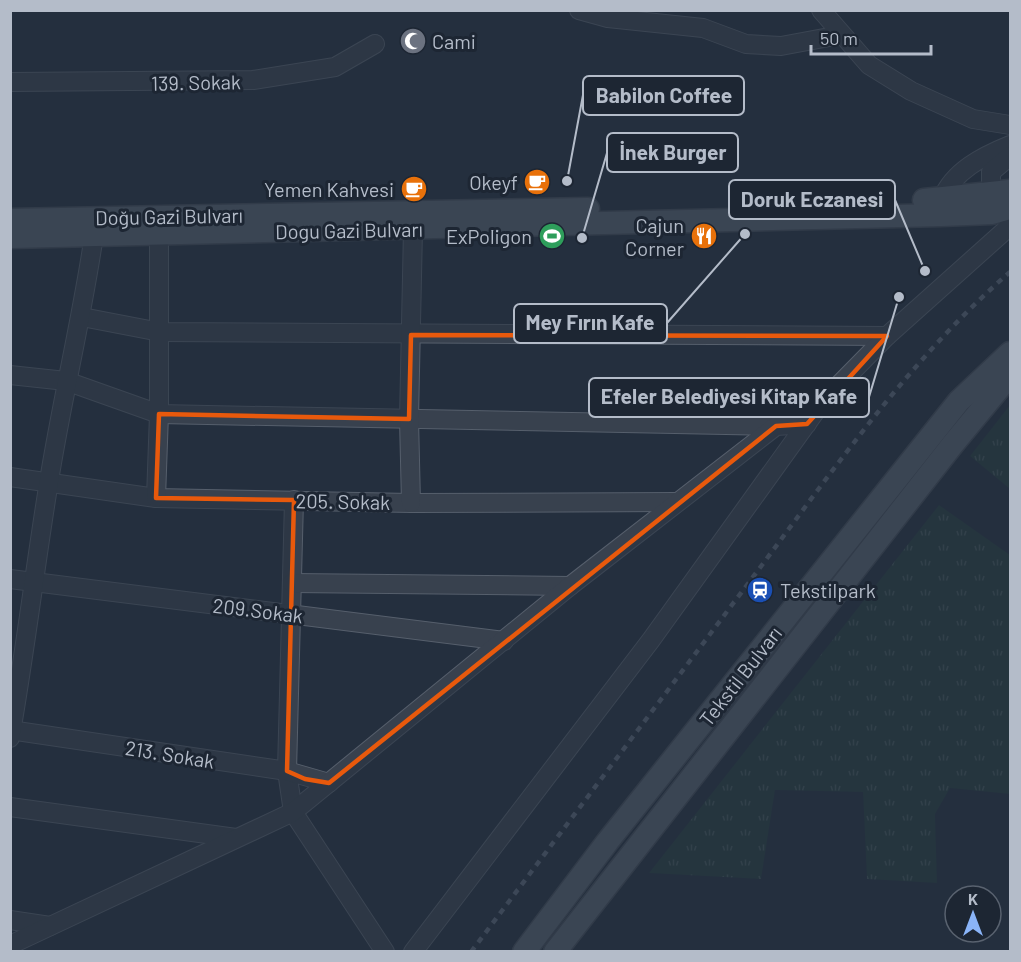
<svg xmlns="http://www.w3.org/2000/svg" width="1021" height="962" viewBox="0 0 1021 962" font-family="Barlow,sans-serif">
	<defs>
		<pattern id="grass-tufts" width="24" height="20" patternUnits="userSpaceOnUse" patternTransform="scale(1.5)"><rect width="24" height="20" fill="#263c3f"/><path d="M3 7l-1-3M5 7V3M7 7l1-3M15 17l-1-3M17 17v-4M19 17l1-3" fill="none" stroke="#435659"/></pattern>
	</defs>
	<rect width="100%" height="100%" fill="#242f3e"/>
	<g fill="url(#grass-tufts)">
		<polygon points="1010,405 1010,489 970,456"/>
		<polygon points="939,505 1010,555 1010,794 950,788 935,814 937,883 867,879 863,792 775,790 761,879 649,873"/>
	</g>
	<g fill="none" stroke-linecap="round" stroke-linejoin="round">
		<defs>
			<g id="minor">
				<polyline points="579,10 608,18 703,28 746,44 781,46 840,35"/>
				<polyline points="821,10 869,65 911,91 973,119 1010,125"/>
				<polyline points="10,82 253,80 335,67 375,44"/>
				<path d="M 942,199 C 953,171 983,156 1010,145"/>
				<polyline points="991,205 991,172 1010,156"/>
				<polyline points="82,317 160,332 887,336"/>
				<polyline points="10,375 66,381 159,414 776,426"/>
				<polyline points="10,477 156,498 411,503 677,502"/>
				<polyline points="156,498 159,414 159,235"/>
				<polyline points="294,500 287,771 293,812 385,952"/>
				<polyline points="411,503 409,419 413,229"/>
				<polyline points="10,579 504,641"/>
				<polyline points="292,583 570,586"/>
				<polyline points="10,730 287,771 329,783"/>
				<path d="M 10,738 C 25,653 35,567 49,481 C 62,399 82,318 94,235"/>
				<polyline points="10,807 236,838"/>
				<polyline points="10,920 50,926"/>
				<polyline points="10,945 293,812 570,586 776,426 807,424"/>
				<polyline points="413,952 651,640 823,401 887,336 1010,226"/>
			</g>
			<g id="major">
				<polyline points="924,200 1010,191"/>
				<polyline points="10,220 588,209"/>
				<polyline points="10,237 941,215 992,213 1010,208"/>
				<polyline points="524,952 608,841 959,401 1010,353"/>
				<polyline points="555,952 953,444 1010,375"/>
			</g>
		</defs>
		<use href="#minor" stroke="#565f6c" stroke-width="20"/>
		<use href="#major" stroke="#414a57" stroke-width="25"/>
		<use href="#minor" stroke="#38414e" stroke-width="18"/>
		<use href="#major" stroke="#56606e" stroke-width="22"/>
		<path stroke="#5a6575" stroke-width="4.5" stroke-dasharray="6 6" stroke-linecap="butt" d="M 471,952 C 568,823 665,694 762,565 C 839,462 913,356 1010,272"/>
	</g>
	<path d="M0 0H1021V962H0ZM 411,335 L 887,336 L 807,424 L 776,426 L 329,783 L 305,779 L 287,771 L 294,500 L 156,498 L 159,414 L 409,419 Z" fill="#242f3e" fill-opacity=".55" fill-rule="evenodd"/>
	<path fill="none" stroke="#e8590c" stroke-width="4.5" stroke-linejoin="round" d="M 411,335 L 887,336 L 807,424 L 776,426 L 329,783 L 305,779 L 287,771 L 294,500 L 156,498 L 159,414 L 409,419 Z"/>
	<defs>
		<symbol id="mosque-disc" viewBox="-11 -11 22 22"><circle r="9.5" fill="#6b7280" stroke="#1d2633"/><path d="M3.5-4.9A6 6 0 1 0 3.5 4.9A5 5 0 1 1 3.5-4.9Z" fill="#fff"/></symbol>
		<symbol id="cafe-disc" viewBox="-11 -11 22 22"><circle r="9.5" fill="#e8710a" stroke="#1d2633"/><path d="M-5.5-4.5H6V0H3Q3 3.5 0 3.5H-2.5Q-5.5 3.5-5.5 0ZM3-3.2v2h1.7v-2ZM-6 4.5H4V6H-6Z" fill="#fff"/></symbol>
		<symbol id="stadium-disc" viewBox="-11 -11 22 22"><circle r="9.5" fill="#2e9e5b" stroke="#1d2633"/><path d="M0-5a6.5 5 0 1 0 0 10a6.5 5 0 1 0 0-10ZM-3.5-1.8h7v3.6h-7Z" fill="#fff"/></symbol>
		<symbol id="restaurant-disc" viewBox="-11 -11 22 22"><circle r="9.5" fill="#e8710a" stroke="#1d2633"/><path d="M-5-6h1v4h1v-4h1v4h1v-4h1v5L-1.5 .5V6h-2V.5L-5-1ZM5-6V6H3V1.5H1.5Q1.5-4 5-6Z" fill="#fff"/></symbol>
		<symbol id="station-disc" viewBox="-11 -11 22 22"><circle r="9.5" fill="#1a4fb4" stroke="#1d2633"/><path d="M-3-6H3Q5-6 5-4V2Q5 4 3 4L4.5 6H3L1.5 4h-3L-3 6H-4.5L-3 4Q-5 4-5 2V-4Q-5-6-3-6ZM-3.5-4v3h7v-3ZM-3.5 1v1.5H-2V1ZM2 1v1.5H3.5V1Z" fill="#fff"/></symbol>
	</defs>
	<g fill-rule="evenodd">
		<use href="#mosque-disc" x="398" y="26" width="30" height="30"/>
		<use href="#cafe-disc" x="522" y="167" width="30" height="30"/>
		<use href="#cafe-disc" x="399" y="174" width="30" height="30"/>
		<use href="#stadium-disc" x="537" y="221" width="30" height="30"/>
		<use href="#restaurant-disc" x="689" y="221" width="30" height="30"/>
		<use href="#station-disc" x="745" y="575" width="30" height="30"/>
	</g>
	<g text-anchor="middle" dominant-baseline="central" stroke-width="6" stroke-linejoin="round" paint-order="stroke">
		<g font-size="20" fill="#b4bcc9" stroke="#1d2633" text-anchor="end">
			<text x="432" y="41" text-anchor="start">Cami</text>
			<text x="518" y="182">Okeyf</text>
			<text x="394" y="189">Yemen Kahvesi</text>
			<text x="684" y="225">Cajun<tspan x="684" dy="23">Corner</tspan></text>
			<text x="532" y="236">ExPoligon</text>
			<text x="780" y="590" text-anchor="start">Tekstilpark</text>
		</g>
		<g font-size="20" fill="#b4bcc9" stroke="#1d2633">
			<text transform="translate(196 82) rotate(-1)">139. Sokak</text>
			<text transform="translate(169 216) rotate(-1)">Doğu Gazi Bulvarı</text>
			<text transform="translate(349 230) rotate(-1)">Dogu Gazi Bulvarı</text>
			<text transform="translate(343 501) rotate(1)">205. Sokak</text>
			<text transform="translate(258 610) rotate(7)">209.Sokak</text>
			<text transform="translate(740 676) rotate(-52)">Tekstil Bulvarı</text>
			<text transform="translate(170 754) rotate(9)">213. Sokak</text>
		</g>
	</g>
	<path fill="none" stroke="#b4bcc9" stroke-width="2" d="M567 181L583 95M582 238L607 153M925 271L895 200M745 234L667 323M899 297L869 397"/>
	<g fill="#b4bcc9" stroke="#1d2633" stroke-width="2">
		<circle cx="567" cy="181" r="6"/>
		<circle cx="582" cy="238" r="6"/>
		<circle cx="925" cy="271" r="6"/>
		<circle cx="745" cy="234" r="6"/>
		<circle cx="899" cy="297" r="6"/>
	</g>
	<g fill="#1d2633" stroke="#b4bcc9" stroke-width="2">
		<rect x="583" y="76" width="161" height="39" rx="6"/>
		<rect x="607" y="133" width="131" height="39" rx="6"/>
		<rect x="729" y="180" width="166" height="39" rx="6"/>
		<rect x="514" y="304" width="153" height="39" rx="6"/>
		<rect x="589" y="378" width="280" height="39" rx="6"/>
	</g>
	<g font-size="21" text-anchor="middle" font-weight="bold" fill="#b4bcc9">
		<text x="664" y="103">Babilon Coffee</text>
		<text x="673" y="160">İnek Burger</text>
		<text x="812" y="207">Doruk Eczanesi</text>
		<text x="590" y="330">Mey Fırın Kafe</text>
		<text x="729" y="404">Efeler Belediyesi Kitap Kafe</text>
	</g>
	<rect width="1021" height="962" fill="none" stroke="#b4bcc9" stroke-width="24"/>
	<g transform="translate(973 914)"><circle r="28" fill="#1d2633" stroke="#59626f" stroke-width="1.5"/>
	<path d="M0-4.5L10 22L0 15L-10 22Z" fill="#8ab4f8"/>
	<text y="-9" font-size="16" font-weight="bold" text-anchor="middle" fill="#b4bcc9">K</text>
	</g>
	<path d="M811 45v9h120v-9" fill="none" stroke="#b4bcc9" stroke-width="3"/>
	<text x="820" y="45" font-size="18" fill="#b4bcc9" stroke="#1d2633" stroke-width="4.5" paint-order="stroke">50 m</text>
</svg>
